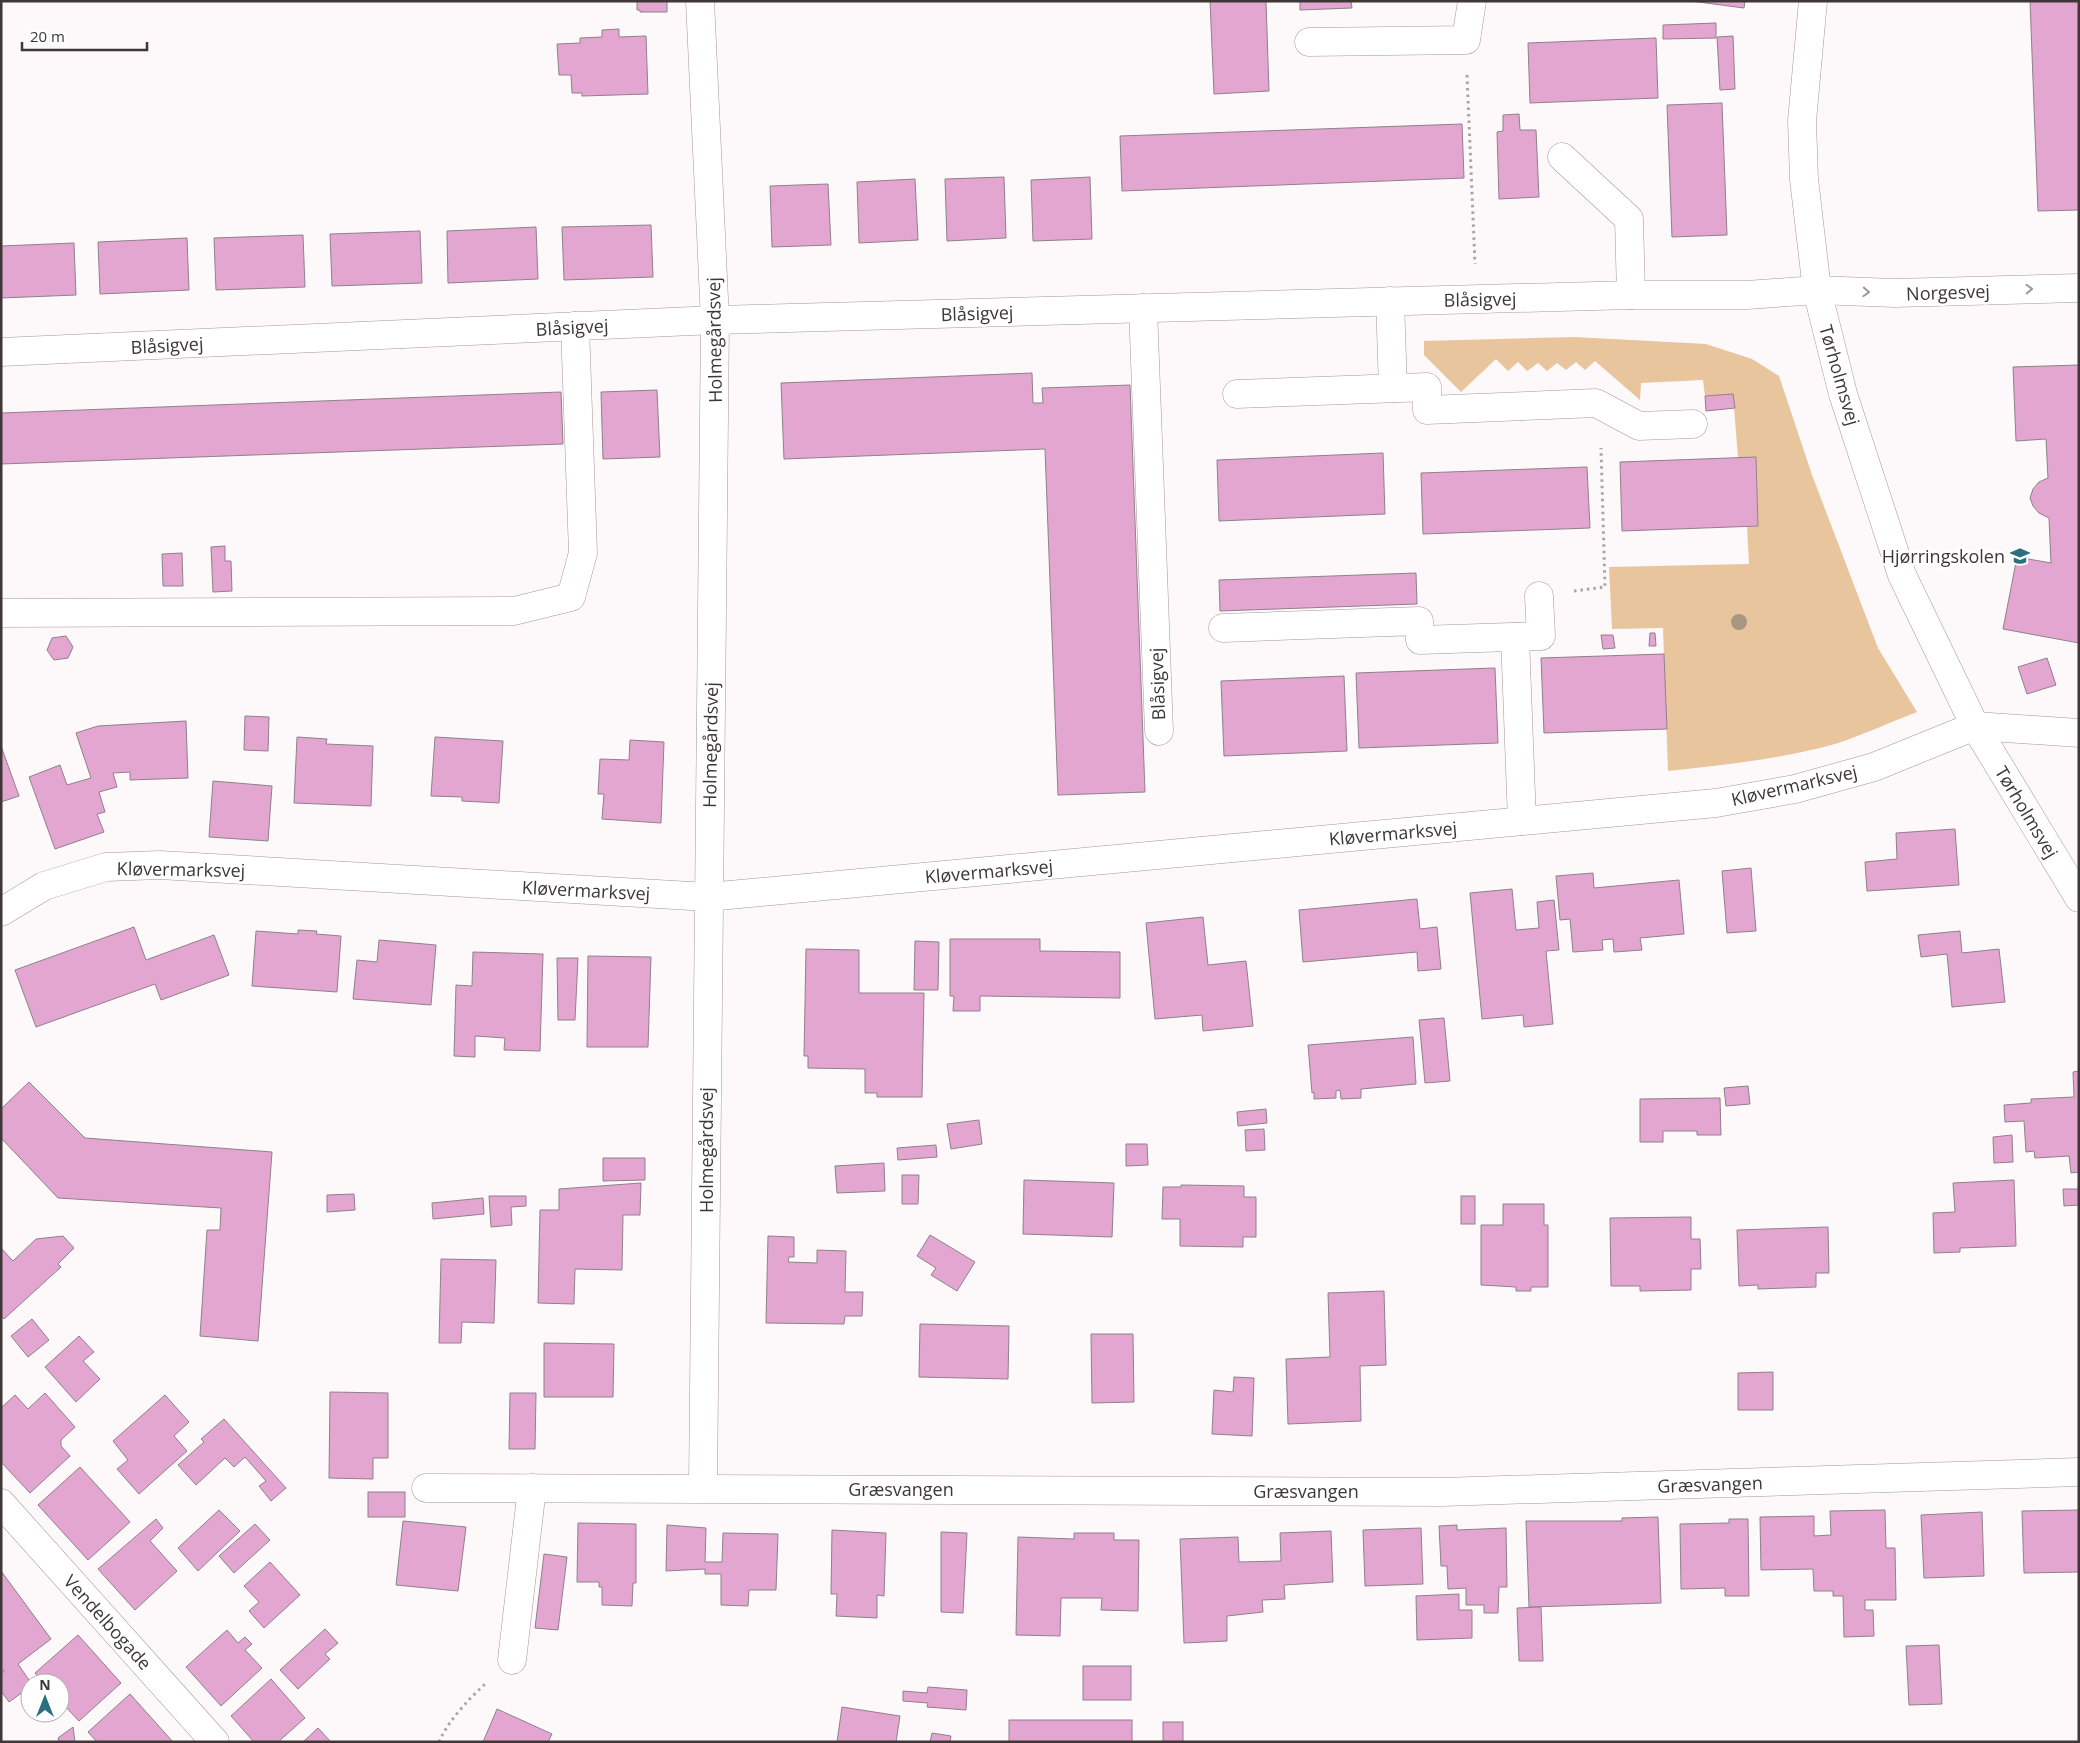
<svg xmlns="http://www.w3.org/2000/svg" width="2080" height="1743" viewBox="0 0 2080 1743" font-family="'Open Sans',sans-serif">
	<rect width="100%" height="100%" fill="#fdf8f9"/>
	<path fill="#e8c59c" d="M 1574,337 L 1706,344 L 1752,359 L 1779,376 L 1812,475 L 1878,648 L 1917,712 C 1890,722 1863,735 1835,744 C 1780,759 1724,765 1668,771 L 1663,628 L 1612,629 L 1609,567 L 1749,564 L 1747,527 L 1758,526 L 1756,458 L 1738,458 L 1733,394 L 1705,396 L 1703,380 L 1641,383 L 1640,400 L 1595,361 L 1585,370 L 1576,362 L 1566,370 L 1557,363 L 1547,371 L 1538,363 L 1527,371 L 1518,362 L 1508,371 L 1496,359 L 1461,392 L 1424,355 L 1424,341 Z"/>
	<g fill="#e3a6d0" stroke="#90808a">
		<polygon points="637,1 667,1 667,12 640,12 640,10 637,10"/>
		<polygon points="1210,1 1266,1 1269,91 1214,94"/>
		<polygon points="1300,1 1351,1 1352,8 1300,10"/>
		<polygon points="1691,1 1745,1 1744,8"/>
		<polygon points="2030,1 2079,1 2079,210 2038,211"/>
		<polygon points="1716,23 1716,38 1663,39 1663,25"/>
		<polygon points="619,29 619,37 646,36 648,94 582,96 582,93 572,93 571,75 559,75 557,44 580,43 580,38 602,37 602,30"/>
		<polygon points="1733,36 1735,89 1720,90 1717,37"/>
		<polygon points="1656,38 1658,98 1530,103 1528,43"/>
		<polygon points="1722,103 1727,235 1672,237 1667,105"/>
		<polygon points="1519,114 1520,130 1536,130 1539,197 1499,199 1497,132 1503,131 1503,115"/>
		<polygon points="1462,124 1464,178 1122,191 1120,136"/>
		<polygon points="1004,177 1006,238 947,241 945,179"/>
		<polygon points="1090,177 1092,239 1033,241 1031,180"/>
		<polygon points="915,179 918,240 859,243 857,182"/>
		<polygon points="828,184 831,245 772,247 770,186"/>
		<polygon points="651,225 653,277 564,280 562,227"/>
		<polygon points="536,227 538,279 448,283 447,231"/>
		<polygon points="420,231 422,283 332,286 330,234"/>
		<polygon points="303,235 305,287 216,290 214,238"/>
		<polygon points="187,238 189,290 100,294 98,242"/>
		<polygon points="74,243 76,295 1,298 1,246"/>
		<polygon points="2079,365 2079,643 2003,629 2017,557 2051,563 2049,518 2039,513 2033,506 2030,498 2033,489 2039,482 2048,478 2046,439 2016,441 2013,367"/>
		<polygon points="1032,373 1033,403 1043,403 1042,388 1130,385 1145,792 1058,795 1045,449 784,459 781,383"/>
		<polygon points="657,390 660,457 603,459 601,392"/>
		<polygon points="561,392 563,444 1,464 1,413"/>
		<polygon points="1733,394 1735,408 1706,411 1705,396"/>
		<polygon points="1383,453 1385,514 1219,521 1217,460"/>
		<polygon points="1756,457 1758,526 1622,531 1620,462"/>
		<polygon points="1587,467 1590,528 1423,534 1421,473"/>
		<polygon points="225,546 225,561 231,561 232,591 213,592 211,547"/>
		<polygon points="182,553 183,586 163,586 162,554"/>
		<polygon points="1416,573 1417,604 1220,611 1219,580"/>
		<polygon points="1650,633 1655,633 1656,646 1649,646"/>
		<polygon points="1601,635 1613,635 1615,648 1603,649"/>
		<polygon points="66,636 73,647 68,658 54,660 47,650 52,638"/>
		<polygon points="1664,654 1667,729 1544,733 1541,658"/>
		<polygon points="2047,658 2056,685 2027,694 2018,667"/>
		<polygon points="1495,668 1498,743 1359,748 1356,673"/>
		<polygon points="1344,676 1347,751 1224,756 1221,681"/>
		<polygon points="245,716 269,717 268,751 244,750"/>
		<polygon points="186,721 188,778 130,780 130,772 113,773 117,787 99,792 105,812 97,814 104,832 55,849 29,777 60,765 67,785 91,778 76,733 98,726"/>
		<polygon points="297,737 327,739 326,744 373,746 371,806 294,803"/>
		<polygon points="435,737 503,741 499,803 462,801 462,797 431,796"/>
		<polygon points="630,740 664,742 661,823 602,819 604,794 598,794 600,759 629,760"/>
		<polygon points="1,746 19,796 1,802"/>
		<polygon points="213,781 272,786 268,841 209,837"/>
		<polygon points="1955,829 1959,885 1867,891 1865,862 1897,859 1896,833"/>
		<polygon points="1751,868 1756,931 1727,933 1722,871"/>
		<polygon points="1593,873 1594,888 1679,880 1684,934 1640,938 1642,950 1614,952 1613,939 1602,940 1603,950 1573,952 1570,919 1560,920 1556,876"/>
		<polygon points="1512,889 1516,930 1539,928 1537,902 1554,900 1559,950 1546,951 1553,1024 1524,1027 1523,1015 1482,1019 1470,893"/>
		<polygon points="1417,899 1420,929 1437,927 1441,969 1418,971 1417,952 1303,962 1299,910"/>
		<polygon points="1203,917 1208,965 1246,961 1253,1026 1203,1031 1202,1015 1155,1019 1146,923"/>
		<polygon points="134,927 146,960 214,935 229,975 161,1000 155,984 36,1027 15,970"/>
		<polygon points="298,930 317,931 316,934 341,936 337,992 252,986 256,931 298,934"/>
		<polygon points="1960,931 1962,953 1999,949 2005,1002 1952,1007 1947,954 1921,957 1918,935"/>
		<polygon points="950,939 1040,939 1040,951 1120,952 1120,998 980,996 980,1011 953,1011 954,996 950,996"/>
		<polygon points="379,940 436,945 431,1005 353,999 357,960 377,962"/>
		<polygon points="915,941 939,942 938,990 914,990"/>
		<polygon points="806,949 859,950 859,993 924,993 922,1097 877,1097 877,1093 865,1093 865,1069 808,1068 808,1056 804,1056"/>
		<polygon points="473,952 543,954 540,1051 504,1050 505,1038 475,1036 475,1057 454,1056 456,985 472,986"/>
		<polygon points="588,956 651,957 648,1047 587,1047"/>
		<polygon points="557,958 578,958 575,1020 558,1020"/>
		<polygon points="1444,1018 1450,1081 1425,1083 1419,1020"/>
		<polygon points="1413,1037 1416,1084 1361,1089 1361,1098 1341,1099 1340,1090 1336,1091 1336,1098 1314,1099 1314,1092 1312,1093 1308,1045"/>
		<polygon points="2079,1071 2079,1172 2071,1173 2069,1156 2035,1158 2034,1151 2026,1152 2024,1121 2005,1122 2004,1105 2031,1103 2031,1099 2074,1097 2073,1072"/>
		<polygon points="29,1082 85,1138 272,1152 258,1341 200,1336 207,1230 220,1230 221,1208 58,1198 1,1138 1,1109"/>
		<polygon points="1748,1086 1750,1104 1726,1106 1724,1088"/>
		<polygon points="1720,1098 1721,1135 1697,1135 1697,1131 1663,1131 1663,1142 1640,1142 1640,1099"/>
		<polygon points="1266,1109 1267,1123 1238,1126 1237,1112"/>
		<polygon points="979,1120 982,1144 951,1149 947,1124"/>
		<polygon points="1264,1129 1265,1150 1246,1151 1245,1130"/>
		<polygon points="2012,1135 2013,1162 1994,1163 1993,1137"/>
		<polygon points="1126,1144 1147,1144 1148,1165 1126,1166"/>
		<polygon points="936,1145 937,1157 898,1160 897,1148"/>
		<polygon points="603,1158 645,1158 645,1180 603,1181"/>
		<polygon points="884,1163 885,1191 837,1193 835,1166"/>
		<polygon points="902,1175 919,1175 918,1204 902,1204"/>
		<polygon points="1024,1180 1114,1183 1112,1237 1023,1234"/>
		<polygon points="2014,1180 2016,1246 1960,1248 1960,1252 1934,1253 1933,1213 1955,1212 1953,1183"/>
		<polygon points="2079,1182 2079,1205 2064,1206 2063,1189 2078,1189"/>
		<polygon points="641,1183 640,1215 623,1215 622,1270 575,1269 574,1304 538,1303 540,1210 559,1210 559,1189"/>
		<polygon points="1181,1185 1244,1186 1244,1197 1256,1197 1256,1237 1243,1237 1243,1247 1180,1246 1180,1219 1162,1219 1163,1187 1181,1187"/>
		<polygon points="354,1194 355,1210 327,1212 327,1195"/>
		<polygon points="489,1196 526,1196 526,1206 511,1207 512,1225 491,1227"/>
		<rect x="1461" y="1196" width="14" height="28"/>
		<polygon points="483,1198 484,1214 433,1219 432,1203"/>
		<polygon points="1503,1204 1544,1204 1544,1225 1548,1225 1548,1287 1531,1287 1531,1291 1516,1291 1516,1287 1481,1285 1481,1225 1503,1225"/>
		<polygon points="1691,1217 1691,1239 1700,1239 1701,1269 1691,1269 1691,1290 1640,1291 1640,1286 1611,1286 1610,1218"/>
		<polygon points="1828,1227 1829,1273 1816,1273 1816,1287 1758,1289 1758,1285 1739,1286 1737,1230"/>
		<polygon points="930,1235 975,1262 957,1291 931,1275 936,1268 917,1256"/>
		<polygon points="63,1236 74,1248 58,1264 61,1267 4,1319 1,1316 1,1248 13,1261 36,1239"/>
		<polygon points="768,1236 794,1237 794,1257 789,1257 788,1262 817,1263 817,1250 846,1251 845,1292 863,1292 862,1316 845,1316 844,1324 766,1323"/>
		<polygon points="441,1259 496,1260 494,1323 462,1322 461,1343 439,1343"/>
		<polygon points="1384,1291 1386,1365 1360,1366 1361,1421 1288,1424 1286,1359 1330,1357 1328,1293"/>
		<polygon points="32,1319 49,1340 28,1357 11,1336"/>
		<polygon points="920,1324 1009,1326 1008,1379 919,1377"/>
		<polygon points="1091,1334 1133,1334 1134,1402 1092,1403"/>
		<polygon points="79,1336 94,1352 83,1361 100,1379 76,1402 45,1367"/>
		<polygon points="544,1343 614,1344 613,1397 544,1397"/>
		<polygon points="1773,1372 1773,1410 1738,1410 1738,1373"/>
		<polygon points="1234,1377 1254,1378 1252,1436 1212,1434 1214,1390 1233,1392"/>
		<polygon points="330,1392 388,1393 388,1458 373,1458 373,1479 329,1478"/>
		<polygon points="45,1393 75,1427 61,1440 61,1446 70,1456 30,1493 1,1462 1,1408 15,1395 28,1409"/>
		<polygon points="510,1393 536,1393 535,1449 509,1449"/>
		<polygon points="165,1395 189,1422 174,1436 187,1451 139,1494 117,1469 128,1460 113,1441"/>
		<polygon points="224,1419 286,1488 271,1501 259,1486 266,1481 245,1457 234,1467 225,1458 196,1485 178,1465 204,1442 201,1439"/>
		<polygon points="80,1467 130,1522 88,1560 38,1505"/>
		<rect x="368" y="1492" width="37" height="25"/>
		<polygon points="219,1510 240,1531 198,1571 178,1548"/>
		<polygon points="1885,1510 1886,1548 1895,1548 1896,1600 1865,1600 1865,1610 1873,1610 1874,1636 1844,1637 1843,1596 1833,1596 1833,1591 1814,1591 1813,1569 1761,1570 1760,1517 1814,1516 1814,1536 1831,1535 1830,1511"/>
		<polygon points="2079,1510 2079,1572 2024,1573 2022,1511"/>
		<polygon points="1982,1512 1984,1576 1924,1578 1921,1515"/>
		<polygon points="1658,1517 1661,1603 1529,1607 1526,1521 1622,1521 1622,1518"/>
		<polygon points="156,1519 163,1528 150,1541 177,1571 135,1610 98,1569"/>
		<polygon points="1729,1519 1748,1519 1749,1596 1725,1596 1725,1588 1681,1589 1680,1524 1729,1523"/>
		<polygon points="403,1521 466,1527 458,1591 396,1585"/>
		<polygon points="578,1523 636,1524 636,1583 633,1583 632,1606 602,1605 602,1587 599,1587 599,1582 577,1582"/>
		<polygon points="255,1524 270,1540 234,1573 219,1556"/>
		<polygon points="667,1525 706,1528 705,1562 722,1562 723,1533 778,1534 776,1590 749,1590 748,1606 721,1605 721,1574 705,1574 705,1569 666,1571"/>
		<polygon points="1457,1525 1457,1530 1506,1528 1507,1587 1499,1587 1498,1613 1484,1613 1484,1605 1466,1605 1466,1588 1448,1589 1447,1566 1441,1566 1439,1526"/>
		<polygon points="1421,1528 1423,1584 1365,1586 1363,1530"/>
		<polygon points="832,1530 886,1533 884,1596 877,1595 877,1618 836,1616 837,1594 831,1594"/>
		<polygon points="1331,1531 1333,1582 1284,1585 1285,1599 1262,1600 1263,1612 1227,1616 1227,1641 1184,1643 1180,1539 1238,1537 1239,1562 1281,1561 1280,1533"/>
		<polygon points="941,1532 967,1533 963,1613 941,1612"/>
		<polygon points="1074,1533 1114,1533 1114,1540 1139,1540 1138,1611 1101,1610 1102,1598 1061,1598 1060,1636 1016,1635 1018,1537 1074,1539"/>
		<polygon points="544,1554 567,1557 558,1630 535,1628"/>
		<polygon points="270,1562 300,1595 264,1628 249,1611 259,1602 244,1586"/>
		<polygon points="1,1571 51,1639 18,1664 31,1683 30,1687 9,1702 1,1691 1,1673 4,1671 1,1668"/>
		<polygon points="1459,1594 1459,1610 1472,1610 1472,1638 1417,1640 1416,1596"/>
		<polygon points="1541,1607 1543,1661 1519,1661 1517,1608"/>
		<polygon points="325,1629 338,1643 325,1654 330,1659 298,1689 280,1670"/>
		<polygon points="227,1630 238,1643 245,1637 252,1644 245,1650 262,1668 221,1706 186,1667"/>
		<polygon points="78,1635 121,1683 79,1721 60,1701 60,1683 44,1683 35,1673"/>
		<polygon points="1939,1645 1942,1704 1909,1705 1906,1646"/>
		<rect x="1083" y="1666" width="48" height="34"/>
		<polygon points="271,1679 305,1718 278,1742 254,1742 231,1716"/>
		<polygon points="928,1687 967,1690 966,1710 927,1707 928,1703 903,1701 903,1691 927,1693"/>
		<polygon points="130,1694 173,1742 97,1742 88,1732"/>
		<polygon points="842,1707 900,1716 896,1742 837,1742"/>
		<polygon points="497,1709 552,1734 548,1742 483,1742"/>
		<rect x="1009" y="1720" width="123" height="22"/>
		<rect x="1163" y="1722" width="20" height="20"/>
		<polygon points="73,1727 75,1742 59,1742 58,1738"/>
		<polygon points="318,1728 331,1742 303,1742"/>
		<polygon points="932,1733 951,1736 950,1742 930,1742"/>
	</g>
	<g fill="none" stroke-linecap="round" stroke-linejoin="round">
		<defs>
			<g id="minor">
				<polyline points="700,1 715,320 703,1488"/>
				<polyline points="1813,1 1802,121 1804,179 1817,290 1843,394 1902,575 1975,726 2079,898"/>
				<polyline points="1309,42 1466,40 1472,1"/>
				<polyline points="1562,157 1629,219 1631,295"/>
				<polyline points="1390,301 1393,388"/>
				<polyline points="1143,308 1159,731"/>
				<polyline points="1,352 715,320 1631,295 1747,295 1817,290 1894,293 2079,288"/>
				<polyline points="1237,394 1427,387 1427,410 1596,403 1639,426 1693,424"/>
				<polyline points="1,613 514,611 571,597 583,553 575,326"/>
				<polyline points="1223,628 1419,621 1420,640 1541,636 1539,596"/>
				<polyline points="1515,637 1522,821"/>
				<polyline points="1,912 44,886 106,867 160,865 708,897 1716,803 1795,789 1874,767 1975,726 2079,733"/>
				<polyline points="426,1488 1442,1492 2079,1472"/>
				<polyline points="1,1503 215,1742"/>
				<polyline points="512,1660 532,1488"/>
			</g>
		</defs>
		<use href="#minor" stroke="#a99598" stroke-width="29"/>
		<g stroke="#aaa4a5" stroke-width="3" stroke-dasharray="2.5 4" stroke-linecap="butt">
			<polyline points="1467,75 1475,264"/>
			<polyline points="1574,591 1605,587 1601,448"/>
			<path d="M 439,1742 C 448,1721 468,1700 485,1684"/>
		</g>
		<use href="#minor" stroke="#fff" stroke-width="28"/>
	</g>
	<circle fill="#aa9781" cx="1739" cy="622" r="8"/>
	<defs><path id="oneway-chevron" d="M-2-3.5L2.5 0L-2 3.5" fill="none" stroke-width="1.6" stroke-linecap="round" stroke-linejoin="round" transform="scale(1.25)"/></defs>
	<g stroke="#9e9a9b">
		<use href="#oneway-chevron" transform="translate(2029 289) rotate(-2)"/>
		<use href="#oneway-chevron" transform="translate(1866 292) rotate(3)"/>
	</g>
	<defs>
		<symbol id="school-bare" viewBox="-9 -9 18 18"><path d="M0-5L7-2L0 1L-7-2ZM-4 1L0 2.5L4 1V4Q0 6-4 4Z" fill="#2b707f" stroke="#fff" stroke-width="2.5" paint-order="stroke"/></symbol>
	</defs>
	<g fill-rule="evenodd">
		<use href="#school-bare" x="2006" y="542" width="28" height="28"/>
	</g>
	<g text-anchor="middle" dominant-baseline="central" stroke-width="5" stroke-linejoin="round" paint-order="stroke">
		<g font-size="18" fill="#3e3637" stroke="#fff">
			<text transform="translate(1948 292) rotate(-2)">Norgesvej</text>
			<text transform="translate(1480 299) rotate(-1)">Blåsigvej</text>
			<text transform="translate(977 313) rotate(-2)">Blåsigvej</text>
			<text transform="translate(572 327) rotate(-3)">Blåsigvej</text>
			<text transform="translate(714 340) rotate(-91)">Holmegårdsvej</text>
			<text transform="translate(167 345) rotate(-3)">Blåsigvej</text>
			<text transform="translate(1840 375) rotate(74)">Tørholmsvej</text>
			<text transform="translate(1157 684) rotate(-92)">Blåsigvej</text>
			<text transform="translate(710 745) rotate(-89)">Holmegårdsvej</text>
			<text transform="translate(1794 785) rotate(-13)">Kløvermarksvej</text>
			<text transform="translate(2027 812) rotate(59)">Tørholmsvej</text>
			<text transform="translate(1393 833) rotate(-5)">Kløvermarksvej</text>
			<text transform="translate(181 869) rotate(1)">Kløvermarksvej</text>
			<text transform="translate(989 871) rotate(-5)">Kløvermarksvej</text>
			<text transform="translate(586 890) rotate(3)">Kløvermarksvej</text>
			<text transform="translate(706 1150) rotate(-90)">Holmegårdsvej</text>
			<text transform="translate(1710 1484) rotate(-2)">Græsvangen</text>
			<text x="901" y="1489">Græsvangen</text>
			<text x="1306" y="1491">Græsvangen</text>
			<text transform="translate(108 1622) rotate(48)">Vendelbogade</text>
		</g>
		<g font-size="18" fill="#3e3637" stroke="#fff" text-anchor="end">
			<text x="2005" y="556">Hjørringskolen</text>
		</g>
	</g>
	<rect width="2080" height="1743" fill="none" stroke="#3e3637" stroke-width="5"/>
	<g transform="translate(45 1698)"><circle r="24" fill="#ffffff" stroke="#b2afaf"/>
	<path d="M0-4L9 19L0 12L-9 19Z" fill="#2b707f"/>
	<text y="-8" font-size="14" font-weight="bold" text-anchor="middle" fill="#3e3637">N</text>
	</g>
	<path d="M22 42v8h125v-8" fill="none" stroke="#3e3637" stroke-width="2.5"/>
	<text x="30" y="42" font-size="15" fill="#3e3637" stroke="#ffffff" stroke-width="4" paint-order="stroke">20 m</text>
</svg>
